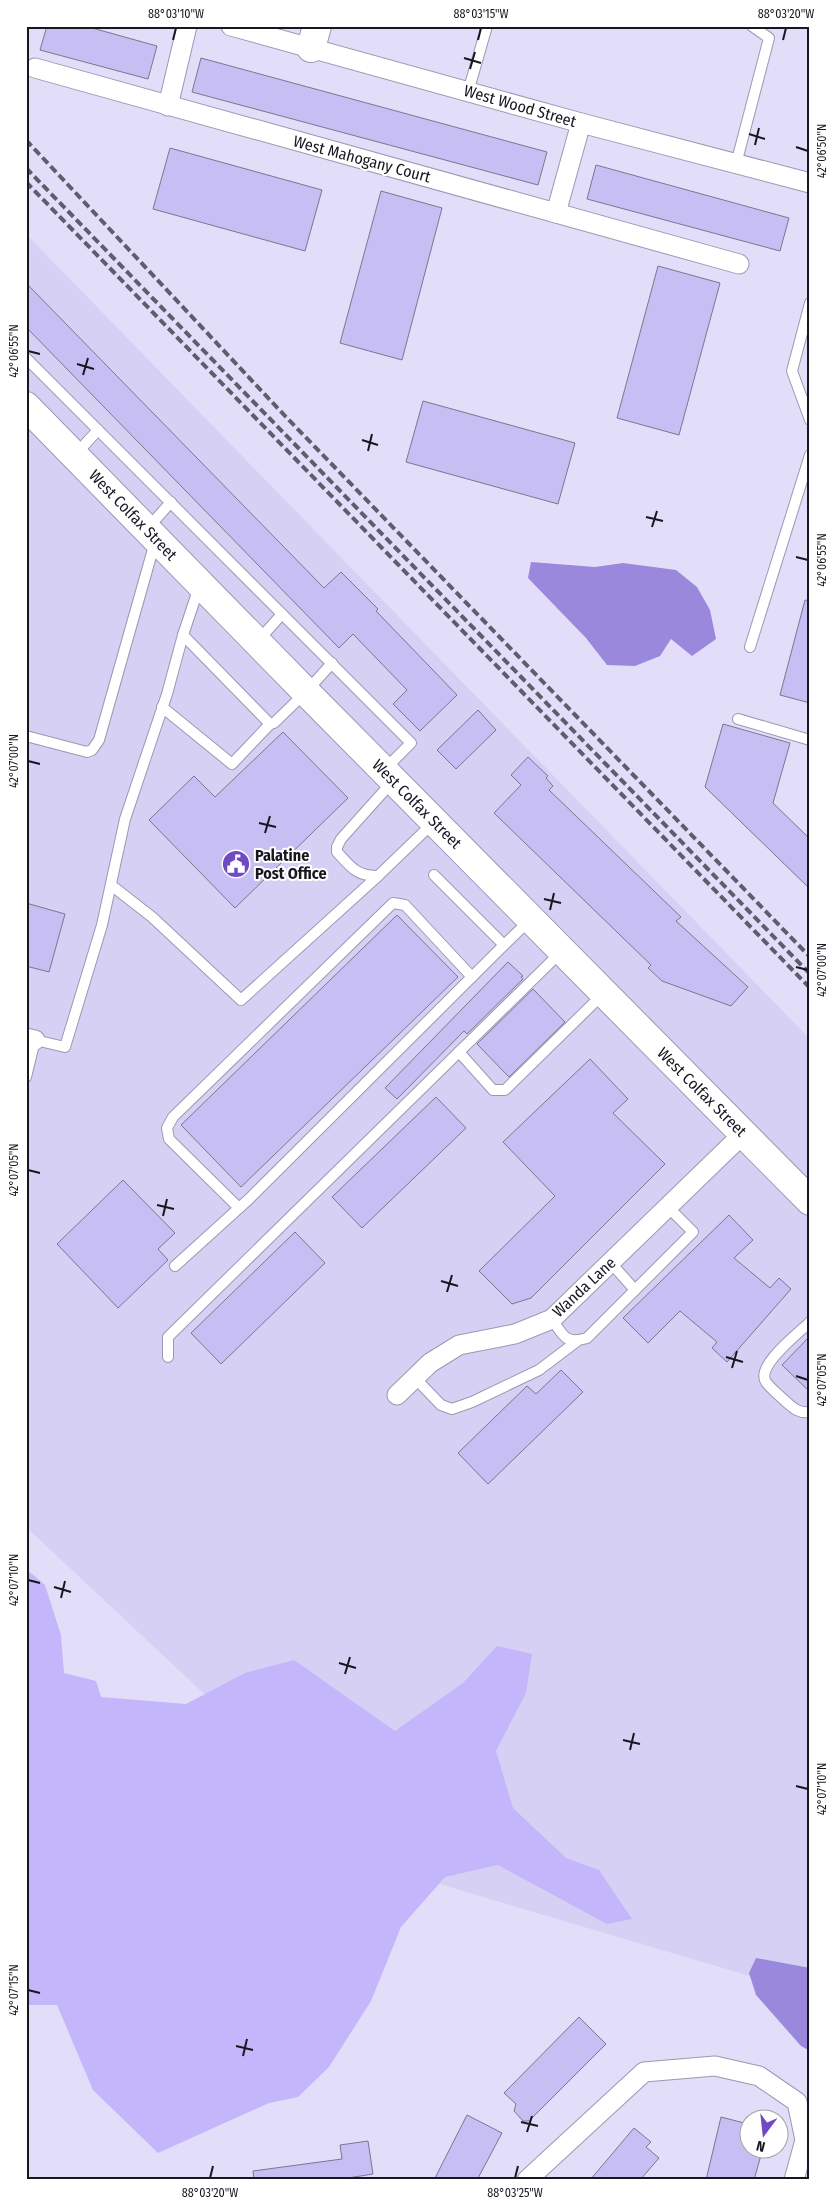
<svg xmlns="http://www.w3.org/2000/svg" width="836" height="2206" viewBox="0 0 836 2206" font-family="'Fira Sans Condensed',sans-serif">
	<rect width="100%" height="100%" fill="#e2def9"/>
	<polygon fill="#d6d1f4" points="26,234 810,1039 810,1994 392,1870 26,1527 26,1073 35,1040 26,1038"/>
	<polygon fill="#c3b6fb" points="26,1569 45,1585 61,1635 64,1673 96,1681 101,1697 186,1704 245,1673 294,1660 395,1731 463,1683 497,1646 532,1654 526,1693 496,1751 513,1808 566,1858 599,1870 632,1919 607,1924 498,1865 445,1877 401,1927 371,2001 329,2067 298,2097 269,2103 158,2153 93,2090 57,2005 26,2005"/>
	<g fill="#9a88dd">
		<polygon points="531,562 595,567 623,563 676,570 697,587 710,610 716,639 692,656 671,639 660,656 635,666 607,665 586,638 528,578"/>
		<polygon points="756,1958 810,1968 810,2051 801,2046 756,1995 749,1973"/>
	</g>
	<g fill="#c7bef3" stroke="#7a778f">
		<polygon points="47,26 85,26 157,46 148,79 40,50"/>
		<polygon points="201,58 547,152 538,185 192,92"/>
		<polygon points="170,148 322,190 305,251 153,209"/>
		<polygon points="596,165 789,218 780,251 587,199"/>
		<polygon points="381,191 442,208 402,360 340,343"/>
		<polygon points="658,266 720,283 679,435 617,418"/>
		<polygon points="26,283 324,588 341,572 378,609 376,611 457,695 420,731 393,704 407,690 353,634 339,648 26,327"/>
		<polygon points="423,401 575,443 558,504 406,462"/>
		<polygon points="805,600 810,601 810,703 780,695"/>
		<polygon points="478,710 496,730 456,769 437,750"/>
		<polygon points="723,724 790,743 773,803 810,839 810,889 705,787"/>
		<polygon points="283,732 348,798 235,908 149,820 194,776 215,797"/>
		<polygon points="528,757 548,776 546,778 553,786 549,790 681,917 676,921 748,987 731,1006 662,981 648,968 651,965 494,813 521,785 511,775"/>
		<polygon points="26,903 65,914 49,972 26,966"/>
		<polygon points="397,915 458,977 241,1187 181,1125"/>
		<polygon points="508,962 523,976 521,977 523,979 467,1034 464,1031 397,1099 385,1088"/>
		<polygon points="533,989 565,1022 509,1077 477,1044"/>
		<polygon points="590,1059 628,1099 613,1113 665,1164 531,1298 512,1304 479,1271 555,1196 503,1142"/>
		<polygon points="436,1097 466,1128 362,1228 332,1197"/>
		<polygon points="123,1180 175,1233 158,1249 168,1260 118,1308 57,1244"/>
		<polygon points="729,1215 753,1240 734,1258 770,1288 779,1278 791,1289 727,1362 712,1348 717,1342 680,1311 648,1343 623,1318"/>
		<polygon points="295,1232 325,1263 221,1364 191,1333"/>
		<polygon points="810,1336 810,1392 782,1365"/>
		<polygon points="561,1370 583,1392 488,1484 458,1453 527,1386 536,1394"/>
		<polygon points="579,2017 606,2044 529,2121 523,2121 514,2111 516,2104 504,2093"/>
		<polygon points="467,2115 502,2133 477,2180 434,2180"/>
		<polygon points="721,2117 748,2124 748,2148 763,2148 754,2180 706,2180"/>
		<polygon points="634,2128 651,2142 646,2147 659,2158 640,2180 590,2180"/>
		<polygon points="368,2141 373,2174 348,2178 348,2180 254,2180 253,2171 342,2159 340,2145"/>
	</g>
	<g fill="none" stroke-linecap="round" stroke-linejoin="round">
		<defs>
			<g id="lane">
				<polyline points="468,92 487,26"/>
				<polyline points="736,164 769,38 752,26"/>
				<polyline points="810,303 792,371 810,420"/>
				<polyline points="26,358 411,743 385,769"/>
				<polyline points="75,455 98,430"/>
				<polyline points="148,528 171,502"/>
				<polyline points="183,635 270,724 274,723 306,692 332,663"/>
				<polyline points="258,641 282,614"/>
				<polyline points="750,647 810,455"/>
				<polyline points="162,707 232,764 270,724"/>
				<polyline points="738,719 810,740"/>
				<polyline points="26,736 87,752 92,750 99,740 155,542"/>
				<path d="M 393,781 L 341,839 L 337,847 L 337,852 C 351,867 356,876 378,876 L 433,823"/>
				<polyline points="434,875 504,945 530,920"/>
				<polyline points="111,885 152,917 241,1000 378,876"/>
				<polyline points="459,1052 493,1090 505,1090 603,994"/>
				<polyline points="26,1077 35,1040 65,1047 102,925 125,819 167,694 183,635 199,587"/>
				<polyline points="239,1208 169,1139 167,1128 173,1117 393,903 405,905 472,977"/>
				<polyline points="610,1262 635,1290"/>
				<polyline points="175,1266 249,1199 504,945"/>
				<path d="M 552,1319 C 563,1335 565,1345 587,1338 L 693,1232 L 668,1207"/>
				<path d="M 810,1322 C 799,1333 755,1366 766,1382 C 770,1388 778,1394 783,1399 C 792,1407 798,1414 810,1412"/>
				<polyline points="168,1357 168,1337 561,952"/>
				<polyline points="415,1378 441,1405 452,1409 472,1402 539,1370 576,1342"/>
			</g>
			<g id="street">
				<polyline points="231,26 581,123 810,183"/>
				<polyline points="35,68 739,264"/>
				<polyline points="168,106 187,26"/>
				<polyline points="556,213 581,123"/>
				<polyline points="26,1038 35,1040"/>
				<polyline points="397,1395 430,1363 459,1345 515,1334 552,1319 743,1134"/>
				<polyline points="527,2180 644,2072 715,2066 759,2076 797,2102 805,2140 794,2180"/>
			</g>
			<g id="secondary">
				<polyline points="311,48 317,26"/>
				<polyline points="26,406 306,692 810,1201"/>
			</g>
		</defs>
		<use href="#lane" stroke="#9b98b1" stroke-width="12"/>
		<use href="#street" stroke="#9b98b1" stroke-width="21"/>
		<use href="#secondary" stroke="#9b98b1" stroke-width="30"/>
		<use href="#lane" stroke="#fff" stroke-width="10"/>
		<use href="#street" stroke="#fff" stroke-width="19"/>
		<use href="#secondary" stroke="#fff" stroke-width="28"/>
		<g stroke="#5f5c6c" stroke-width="4" stroke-dasharray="8 4" stroke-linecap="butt">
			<polyline points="26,140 286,417 810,957"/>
			<polyline points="26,168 810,974"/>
			<polyline points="26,182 810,988"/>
		</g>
	</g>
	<path fill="none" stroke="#18161f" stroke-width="2" d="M 173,40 L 176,28M 478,40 L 481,28M 783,40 L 786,28M 464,58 L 481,63M 470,69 L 475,52M 749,134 L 765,139M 755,145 L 759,128M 796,147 L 808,151M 28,351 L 40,354M 77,364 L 94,369M 83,375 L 88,358M 362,440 L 378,445M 368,451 L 372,434M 646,517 L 663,521M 652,527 L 657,511M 796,557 L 808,560M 28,761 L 40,764M 259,823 L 276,827M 265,833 L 270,816M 544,899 L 561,903M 550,910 L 554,893M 796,967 L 808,970M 28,1170 L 40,1173M 157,1205 L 174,1209M 163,1216 L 167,1199M 441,1281 L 458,1286M 447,1292 L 452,1275M 726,1357 L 743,1362M 732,1368 L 737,1351M 796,1376 L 808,1380M 28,1580 L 40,1583M 54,1587 L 71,1592M 61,1598 L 65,1581M 339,1663 L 356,1668M 345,1674 L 350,1657M 623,1740 L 640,1744M 630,1750 L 634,1733M 796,1786 L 808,1789M 28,1990 L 40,1993M 236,2046 L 253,2050M 243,2056 L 247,2039M 521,2122 L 538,2126M 527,2132 L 532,2116M 210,2178 L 213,2166M 515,2178 L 518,2166"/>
	<defs>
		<symbol id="civic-disc" viewBox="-11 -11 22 22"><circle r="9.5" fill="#6e4ac3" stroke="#fff"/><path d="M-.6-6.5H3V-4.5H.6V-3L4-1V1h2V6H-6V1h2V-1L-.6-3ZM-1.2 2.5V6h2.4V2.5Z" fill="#fff"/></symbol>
	</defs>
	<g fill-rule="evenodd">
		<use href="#civic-disc" x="220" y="848" width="32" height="32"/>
	</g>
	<g text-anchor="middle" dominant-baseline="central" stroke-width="4" stroke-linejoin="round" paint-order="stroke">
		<g font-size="16" fill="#18161f" stroke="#fff">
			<text transform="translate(520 106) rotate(16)">West Wood Street</text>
			<text transform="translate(362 159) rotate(15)">West Mahogany Court</text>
			<text transform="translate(133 515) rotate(46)">West Colfax Street</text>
			<text transform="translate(417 804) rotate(45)">West Colfax Street</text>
			<text transform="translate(702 1092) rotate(45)">West Colfax Street</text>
			<text transform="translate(584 1287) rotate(-43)">Wanda Lane</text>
		</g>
		<g font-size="16" font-weight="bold" fill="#18161f" stroke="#fff" text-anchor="start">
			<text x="255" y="855">Palatine<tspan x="255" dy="18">Post Office</tspan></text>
		</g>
	</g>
	<rect width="836" height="2206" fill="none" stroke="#ffffff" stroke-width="55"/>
	<g transform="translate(764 2134) rotate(195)"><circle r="24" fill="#ffffff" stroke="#a3a2a5"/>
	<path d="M0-4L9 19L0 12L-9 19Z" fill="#6e4ac3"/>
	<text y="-8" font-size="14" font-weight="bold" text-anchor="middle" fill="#18161f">N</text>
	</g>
	<rect x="28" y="28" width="780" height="2150" fill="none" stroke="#18161f" stroke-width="2"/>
	<g font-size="12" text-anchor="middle" fill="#18161f">
		<text x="176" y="18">88°03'10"W</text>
		<text x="481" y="18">88°03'15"W</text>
		<text x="786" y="18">88°03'20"W</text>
		<text transform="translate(822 151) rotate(-90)" y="4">42°06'50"N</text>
		<text transform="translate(14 351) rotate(-90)" y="4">42°06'55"N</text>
		<text transform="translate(822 560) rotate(-90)" y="4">42°06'55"N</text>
		<text transform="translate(14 761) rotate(-90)" y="4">42°07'00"N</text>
		<text transform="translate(822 970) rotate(-90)" y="4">42°07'00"N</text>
		<text transform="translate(14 1170) rotate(-90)" y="4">42°07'05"N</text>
		<text transform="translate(822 1380) rotate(-90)" y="4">42°07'05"N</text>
		<text transform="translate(14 1580) rotate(-90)" y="4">42°07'10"N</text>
		<text transform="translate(822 1789) rotate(-90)" y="4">42°07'10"N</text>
		<text transform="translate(14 1990) rotate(-90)" y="4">42°07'15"N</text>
		<text x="210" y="2197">88°03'20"W</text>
		<text x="515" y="2197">88°03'25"W</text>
	</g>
</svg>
